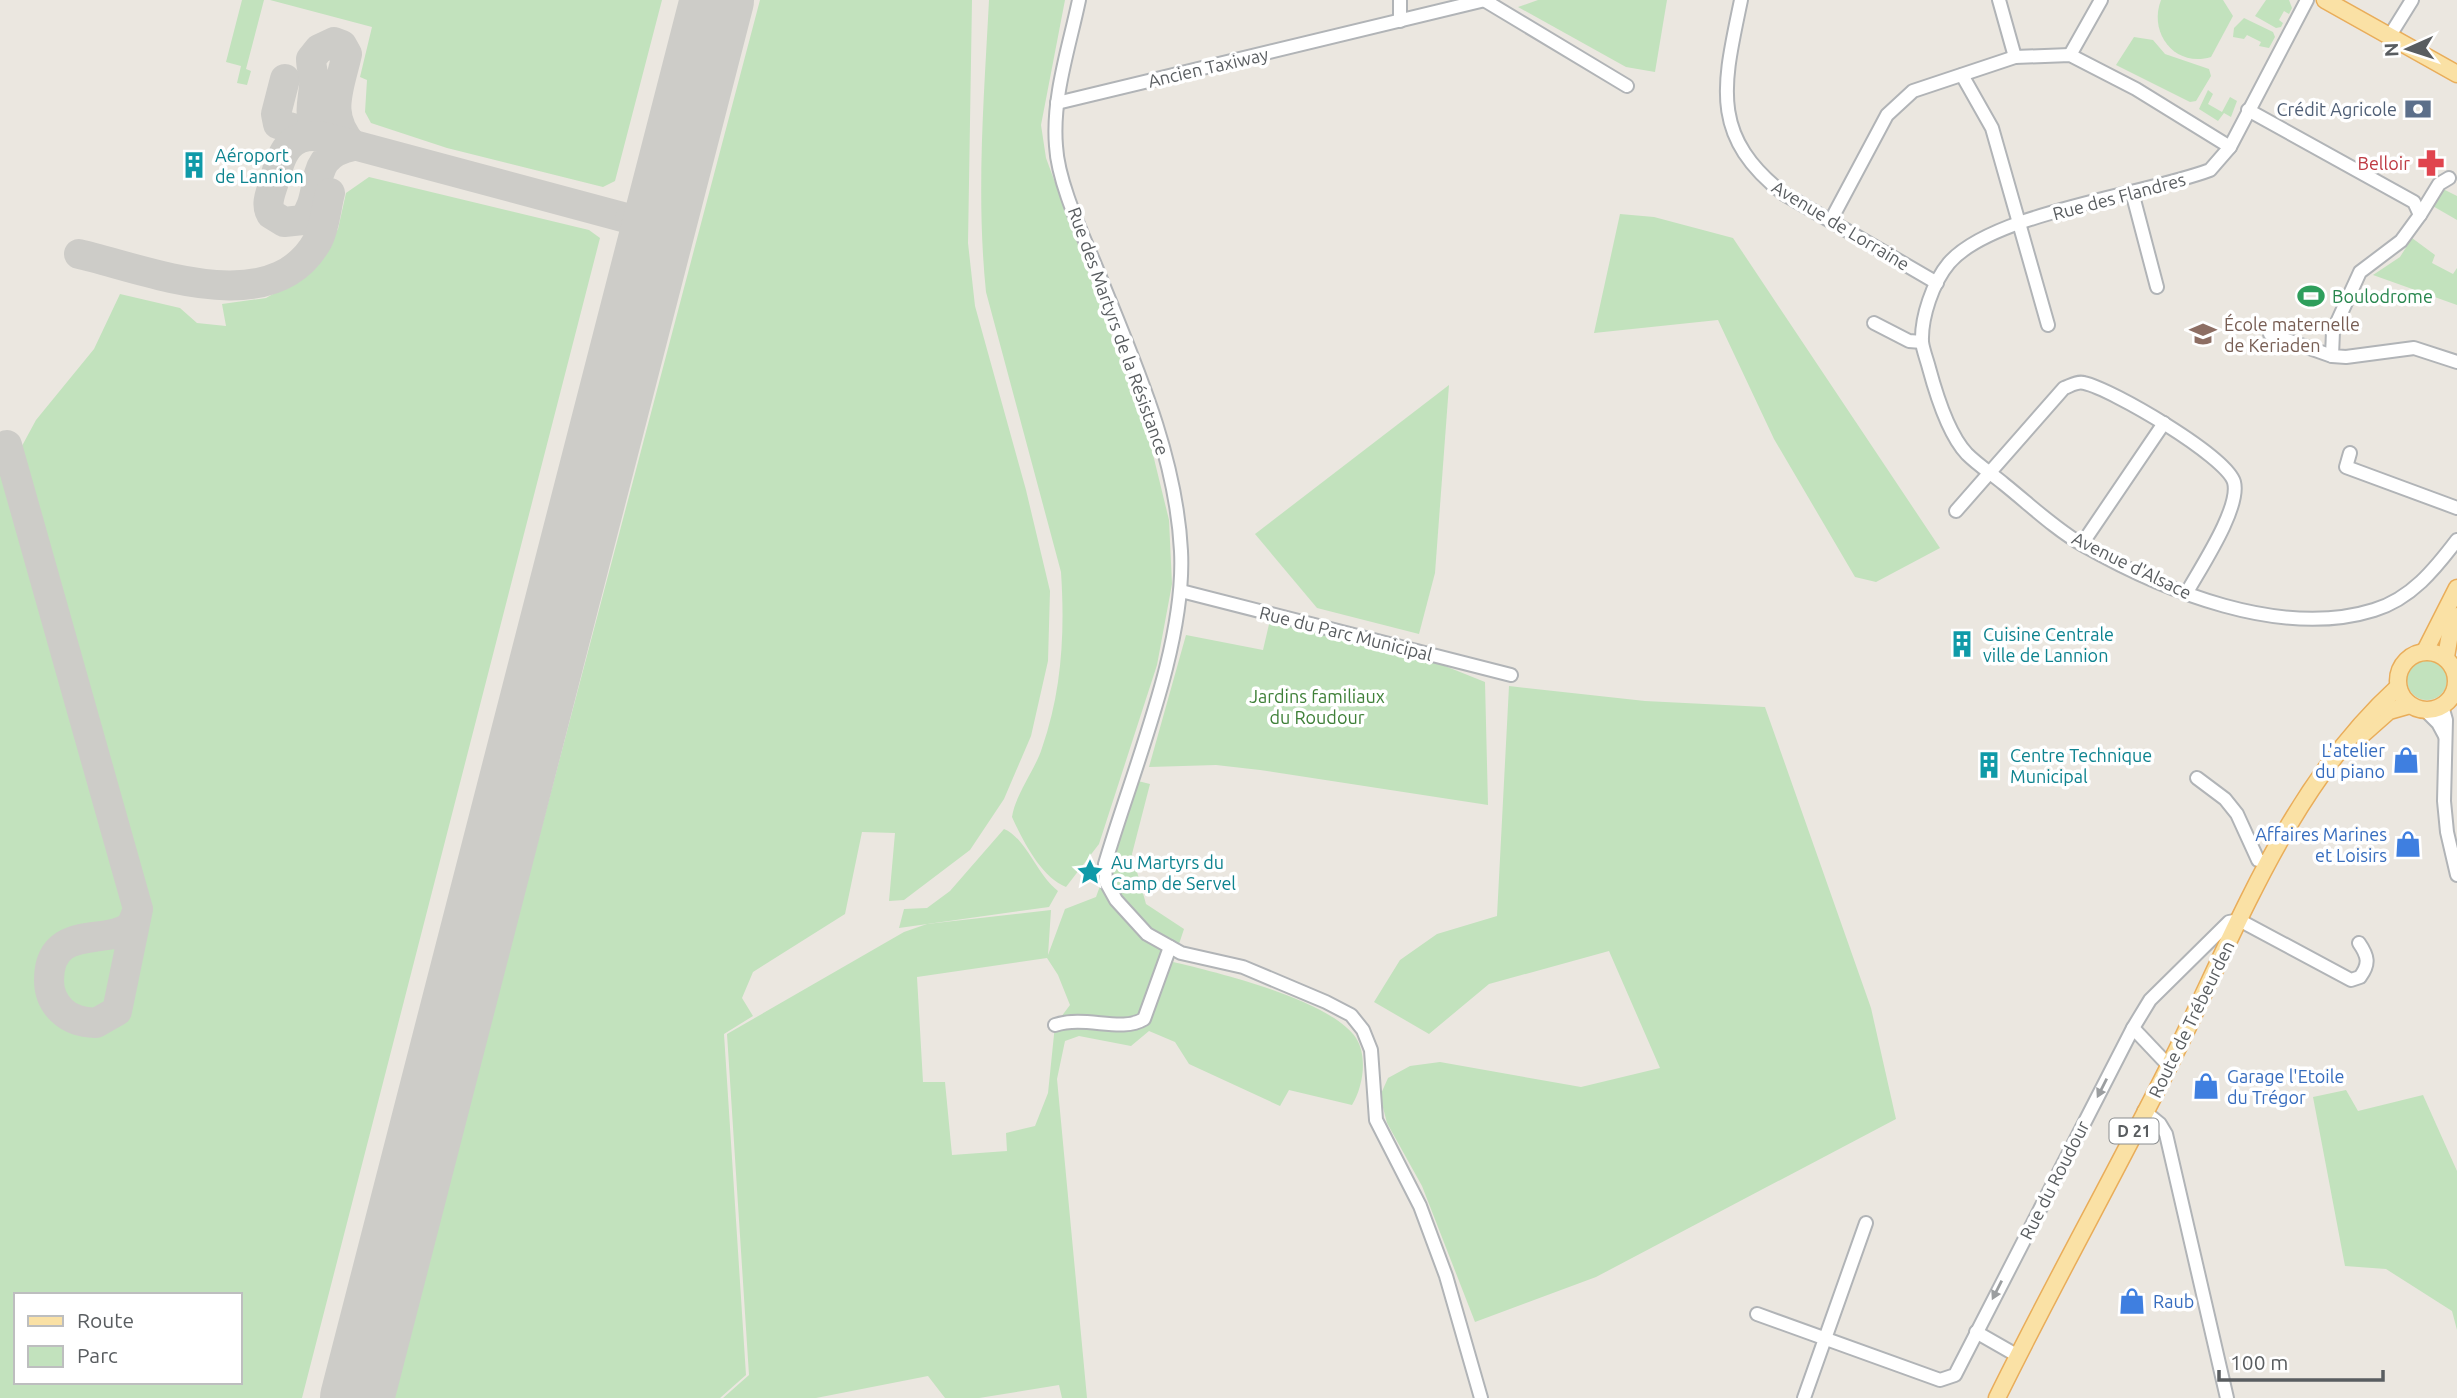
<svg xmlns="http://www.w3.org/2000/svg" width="2457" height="1398" viewBox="0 0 2457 1398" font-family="Ubuntu,sans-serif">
	<rect width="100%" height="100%" fill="#ebe7e0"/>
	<g fill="#c2e2bd" fill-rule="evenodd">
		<polygon points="242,0 264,0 246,69 251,71 247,85 237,83 241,66 226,62"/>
		<polygon points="270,0 662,0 615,181 603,187 447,148 371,123 365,112 367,80 360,77 372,27"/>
		<polygon points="760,0 972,0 968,243 975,306 1026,490 1050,591 1048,661 1031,736 1004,799 970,850 904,900 889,901 895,833 862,832 845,914 753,972 742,998 753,1016 724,1034 746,1375 720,1398 391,1398"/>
		<path d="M 989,0 L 1065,0 L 1041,125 L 1046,158 L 1148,434 L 1169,520 L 1172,584 L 1157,665 L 1099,844 L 1066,887 C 1041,877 1023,841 1012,817 C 1015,795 1035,770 1042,748 C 1062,691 1065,632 1061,572 L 986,292 C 976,195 984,97 989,0 Z"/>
		<polygon points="1538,0 1667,0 1655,72 1626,67 1518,7"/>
		<path d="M 2161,0 L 2223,0 L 2233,16 L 2211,57 C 2175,68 2148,33 2161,0 Z"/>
		<polygon points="2266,0 2289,0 2292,8 2289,14 2284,11 2279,20 2283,23 2281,27 2276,28 2255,16"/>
		<polygon points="2244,18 2273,32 2275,37 2269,48 2259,46 2261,42 2247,35 2244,39 2233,37 2234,28"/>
		<polygon points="2134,37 2153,40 2165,54 2209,69 2211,76 2196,101 2190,102 2116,65"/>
		<polygon points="2208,90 2213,94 2208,104 2222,112 2230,97 2237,101 2231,117 2224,113 2218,121 2199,109"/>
		<path d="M 369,177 L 589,230 L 600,238 L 302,1398 L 0,1398 L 0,464 L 130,917 C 112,934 82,926 60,943 C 36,962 40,1009 68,1022 C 84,1030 101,1022 116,1016 L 131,966 L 141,903 L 16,457 L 36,420 L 94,349 L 120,294 L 180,308 L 197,323 L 226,326 L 222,304 L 266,298 L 313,271 L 338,229 L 346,193 ZM 16,1295 L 240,1295 L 240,1382 L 16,1382 Z"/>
		<polygon points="2441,188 2457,196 2457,220 2431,205"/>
		<polygon points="1620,214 1654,217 1733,238 1940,548 1876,582 1855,577 1774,439 1718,320 1594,333"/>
		<polygon points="2412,238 2435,255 2432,263 2453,274 2457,268 2457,305 2373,275 2400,257"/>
		<polygon points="1449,385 1435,573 1419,634 1317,608 1255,534"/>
		<polygon points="1270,620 1430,660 1485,682 1488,805 1260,770 1216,765 1149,767 1186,635 1263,650"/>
		<circle cx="2427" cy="680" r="20"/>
		<polygon points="1509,686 1645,701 1765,707 1871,1008 1896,1119 1596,1277 1475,1322 1422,1186 1387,1123 1380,1096 1388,1078 1410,1066 1440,1062 1581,1087 1660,1068 1609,951 1489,984 1429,1034 1374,1002 1400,960 1437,934 1497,916"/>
		<path d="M 1138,781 L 1150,784 L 1132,854 L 1146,904 L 1184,929 L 1173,962 C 1216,972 1331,1000 1356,1038 C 1368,1057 1363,1087 1352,1105 L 1289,1090 L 1280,1106 L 1189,1064 L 1175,1042 L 1149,1031 L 1131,1046 L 1079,1036 L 1065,1041 L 1057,1079 L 1087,1398 L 1062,1398 L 1059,1385 L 979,1398 L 945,1398 L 928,1376 L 816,1398 L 723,1398 L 749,1375 L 727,1034 L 904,932 L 927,924 L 1051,910 L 1048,955 L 1065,909 L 1096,897 ZM 1047,958 L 1058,975 L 1070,1005 L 1055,1025 L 1048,1093 L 1035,1126 L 1006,1133 L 1007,1151 L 952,1155 L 945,1082 L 923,1082 L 917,977 Z"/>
		<path d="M 1004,829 C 1026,838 1037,875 1058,891 L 1049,907 L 899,928 L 904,909 L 927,908 L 950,891 Z"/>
		<path d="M 127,932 L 116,991 L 107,1015 C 64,1035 34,982 66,950 C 83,933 108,942 127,932 Z"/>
		<polygon points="2346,1090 2358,1111 2423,1095 2457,1171 2457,1330 2452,1311 2386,1269 2345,1266 2313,1097"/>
	</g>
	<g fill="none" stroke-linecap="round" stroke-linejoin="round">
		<g stroke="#cdccc8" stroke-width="30">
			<polyline points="285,79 276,114 278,124 317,135"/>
			<path d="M 324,137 C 306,120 312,108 314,86 C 315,78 311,68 311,59 L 319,49 L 334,42 L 342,45 L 347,54 C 339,90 325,115 353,146"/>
			<path d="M 353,146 C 304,156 326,193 303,220 L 284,222 L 271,214 C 265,204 271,192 274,182 C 281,153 289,131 324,137 L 630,219 C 647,229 652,240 651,260"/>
			<polyline points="630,219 655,212 668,195"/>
			<path d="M 79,254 C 148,270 273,323 318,240 C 325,227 326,208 330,193"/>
			<path d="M 7,445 L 138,909 L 117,1011 L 96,1023 C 82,1022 71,1020 61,1010 C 53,1002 49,991 49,980 C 49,921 112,947 131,925 C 134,921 136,914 138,909"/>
		</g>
		<polyline stroke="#cdccc8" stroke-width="74" points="357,1398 717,0"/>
		<defs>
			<g id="minor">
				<path d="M 1079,0 C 1069,48 1052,97 1056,146 C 1058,183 1082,233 1096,267 C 1132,357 1176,452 1181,551 C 1186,646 1132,771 1105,864 L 1106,882 L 1116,900 L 1147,934 L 1181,953 L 1243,967 L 1326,1002 L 1351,1015 L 1363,1030 L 1371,1050 L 1376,1120 L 1420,1206 L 1446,1276 L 1481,1398"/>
				<polyline points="1400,0 1400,21"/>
				<polyline points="1484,0 1627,86"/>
				<path d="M 1741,0 C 1724,83 1708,135 1784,194 L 1937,283"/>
				<polyline points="1999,0 2015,57"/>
				<path d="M 2307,0 L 2230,147 L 2210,170 C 2144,195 1992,213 1949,263 C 1933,282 1921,317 1922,342 C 1923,350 1927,360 1929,368 C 1936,394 1948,434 1967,454 C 1978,465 1992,474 2004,484 C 2029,504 2055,529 2083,545 C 2164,591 2281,639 2374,610 C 2411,599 2435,569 2457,540"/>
				<polyline points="2389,37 2412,0"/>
				<polyline points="2070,55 2101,0"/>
				<polyline points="1962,75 1992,128 2048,325"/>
				<polyline points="1057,103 1485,0"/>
				<polyline points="2248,110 2414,202 2420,215 2401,241 2360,272 2333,331 2332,356 2346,357 2414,348 2457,362"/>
				<polyline points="2132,192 2157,287"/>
				<polyline points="2420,215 2439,184 2449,178"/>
				<polyline points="1831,220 1887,115 1913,91 2015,57 2070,55 2136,89 2230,147"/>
				<polyline points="1874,323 1909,341 1922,342"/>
				<polyline points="2270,334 2332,356"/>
				<polyline points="2350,453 2346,467 2457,508"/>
				<path d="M 1956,511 L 2064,388 C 2070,386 2077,381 2084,383 C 2112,389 2226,456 2234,482 C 2241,508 2199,570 2186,594"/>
				<polyline points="2082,544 2164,423"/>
				<polyline points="1181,591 1511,675"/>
				<polyline points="2442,706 2446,720 2444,801 2447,832 2457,875"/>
				<polyline points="2425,710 2438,723 2445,736"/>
				<polyline points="2197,778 2225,799 2237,814 2258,860 2267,862"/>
				<path d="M 1055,1025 C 1086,1015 1121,1033 1144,1019 L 1170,947"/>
				<polyline points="2133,1028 2169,1066"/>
				<polyline points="2144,1111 2160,1124 2166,1134 2227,1398"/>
				<path d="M 1757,1314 L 1940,1380 L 1955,1375 L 2133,1028 L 2150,1000 L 2229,922 L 2239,920 L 2351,980 L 2360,977 C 2370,964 2368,956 2359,943"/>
				<polyline points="1976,1332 2018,1356"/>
				<polyline points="1804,1398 1866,1223"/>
			</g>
			<g id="major">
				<polyline points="2325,0 2457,74"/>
				<polyline points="2425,651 2457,588"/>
				<circle cx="2427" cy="681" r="29"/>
				<polyline points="2446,657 2451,628 2457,616"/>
				<polyline points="2363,734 2389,711 2410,705"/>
				<path d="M 1997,1398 C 2052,1286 2114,1176 2170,1064 C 2236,932 2287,788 2398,687"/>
			</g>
		</defs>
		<use href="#minor" stroke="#b1b4b7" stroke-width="16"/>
		<use href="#major" stroke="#e9ad5a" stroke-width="19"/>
		<use href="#minor" stroke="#fff" stroke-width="12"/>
		<use href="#major" stroke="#fae1a5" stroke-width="16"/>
	</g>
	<defs><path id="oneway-solid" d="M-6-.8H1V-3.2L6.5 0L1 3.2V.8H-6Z" transform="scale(1.75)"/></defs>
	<g fill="#9b9ea0">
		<use href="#oneway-solid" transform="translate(2102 1088) rotate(117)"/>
		<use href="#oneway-solid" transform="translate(1997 1290) rotate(117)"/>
	</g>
	<defs>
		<symbol id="bank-bare" viewBox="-9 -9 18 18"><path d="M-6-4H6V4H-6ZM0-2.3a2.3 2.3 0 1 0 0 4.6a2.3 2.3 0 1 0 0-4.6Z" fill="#5c6f8a" stroke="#fff" stroke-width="2.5" paint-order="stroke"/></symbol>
		<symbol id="pharmacy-bare" viewBox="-9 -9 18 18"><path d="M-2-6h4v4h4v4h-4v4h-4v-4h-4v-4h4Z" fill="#e0444e" stroke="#fff" stroke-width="2.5" paint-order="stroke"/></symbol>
		<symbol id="building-bare" viewBox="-9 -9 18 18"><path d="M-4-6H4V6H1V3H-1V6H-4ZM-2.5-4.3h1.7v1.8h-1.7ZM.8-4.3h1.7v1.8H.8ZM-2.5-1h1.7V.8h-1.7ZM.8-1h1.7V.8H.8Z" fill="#0f9aa8" stroke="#fff" stroke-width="2.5" paint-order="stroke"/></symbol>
		<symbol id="stadium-bare" viewBox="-9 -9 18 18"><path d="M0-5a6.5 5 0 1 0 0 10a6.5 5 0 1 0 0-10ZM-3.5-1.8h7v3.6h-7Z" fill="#2e9e5b" stroke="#fff" stroke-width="2.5" paint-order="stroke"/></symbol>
		<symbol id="school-bare" viewBox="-9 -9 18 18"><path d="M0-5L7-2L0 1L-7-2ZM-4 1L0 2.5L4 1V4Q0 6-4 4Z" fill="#8d6e63" stroke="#fff" stroke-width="2.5" paint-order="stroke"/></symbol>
		<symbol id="shop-bare" viewBox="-9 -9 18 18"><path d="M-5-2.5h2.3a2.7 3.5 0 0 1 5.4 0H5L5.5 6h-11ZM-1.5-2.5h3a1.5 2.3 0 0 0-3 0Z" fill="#3f7fe0" stroke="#fff" stroke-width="2.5" paint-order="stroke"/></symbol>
		<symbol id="sight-bare" viewBox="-9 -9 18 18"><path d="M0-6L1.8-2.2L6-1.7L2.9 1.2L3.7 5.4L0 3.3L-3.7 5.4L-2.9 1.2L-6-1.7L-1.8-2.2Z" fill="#0f9aa8" stroke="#fff" stroke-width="2.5" paint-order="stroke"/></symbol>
	</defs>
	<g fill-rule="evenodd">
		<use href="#bank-bare" x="2399" y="90" width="38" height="38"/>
		<use href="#pharmacy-bare" x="2412" y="144" width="38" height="38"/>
		<use href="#building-bare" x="175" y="146" width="38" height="38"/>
		<use href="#stadium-bare" x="2292" y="277" width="38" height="38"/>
		<use href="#school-bare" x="2184" y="315" width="38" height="38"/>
		<use href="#building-bare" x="1943" y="625" width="38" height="38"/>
		<use href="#shop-bare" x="2387" y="741" width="38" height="38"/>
		<use href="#building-bare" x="1970" y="746" width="38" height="38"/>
		<use href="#shop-bare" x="2389" y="825" width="38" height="38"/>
		<use href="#sight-bare" x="1071" y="853" width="38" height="38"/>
		<use href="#shop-bare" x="2187" y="1067" width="38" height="38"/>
		<use href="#shop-bare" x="2113" y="1282" width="38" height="38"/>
	</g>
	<g text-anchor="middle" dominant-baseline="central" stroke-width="7" stroke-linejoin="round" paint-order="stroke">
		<rect fill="#fff" stroke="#8b8e90" stroke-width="2" x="2109.5" y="1118.5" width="49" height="25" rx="5"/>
		<g font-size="16" font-weight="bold" fill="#595d60">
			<text x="2134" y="1131">D 21</text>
		</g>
		<g font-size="18" fill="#595d60" stroke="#fff">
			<text transform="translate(1208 67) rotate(-13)">Ancien Taxiway</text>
			<text transform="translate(2119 196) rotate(-15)">Rue des Flandres</text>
			<text transform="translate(1841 225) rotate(31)">Avenue de Lorraine</text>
			<text transform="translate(1119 331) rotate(70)">Rue des Martyrs de la Résistance</text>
			<text transform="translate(2132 565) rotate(26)">Avenue d'Alsace</text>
			<text transform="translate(1346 633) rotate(14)">Rue du Parc Municipal</text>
			<text transform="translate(2191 1019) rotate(-64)">Route de Trébeurden</text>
			<text transform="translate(2054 1180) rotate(-63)">Rue du Roudour</text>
		</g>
		<g font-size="18" fill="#4e5e75" stroke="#fff" text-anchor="end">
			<text x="2397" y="109">Crédit Agricole</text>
		</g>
		<g font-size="18" fill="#0d838f" stroke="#fff" text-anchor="start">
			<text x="215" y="155">Aéroport<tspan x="215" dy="21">de Lannion</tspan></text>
			<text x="1983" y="634">Cuisine Centrale<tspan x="1983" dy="21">ville de Lannion</tspan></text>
			<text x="2010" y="755">Centre Technique<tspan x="2010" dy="21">Municipal</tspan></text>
			<text x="1111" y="862">Au Martyrs du<tspan x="1111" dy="21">Camp de Servel</tspan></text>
		</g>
		<g font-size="18" fill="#be3a42" stroke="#fff" text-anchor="end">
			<text x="2410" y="163">Belloir</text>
		</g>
		<g font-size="18" fill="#27864d" stroke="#fff" text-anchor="start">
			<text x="2332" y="296">Boulodrome</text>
		</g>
		<g font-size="18" fill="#785e54" stroke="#fff" text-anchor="start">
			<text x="2224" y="324">École maternelle<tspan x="2224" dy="21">de Keriaden</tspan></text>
		</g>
		<g font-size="18" fill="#3f8038" stroke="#fff">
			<text x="1317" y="696">Jardins familiaux<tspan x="1317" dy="21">du Roudour</tspan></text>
		</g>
		<g font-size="18" fill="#366cbe" stroke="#fff" text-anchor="end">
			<text x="2385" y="750">L'atelier<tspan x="2385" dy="21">du piano</tspan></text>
			<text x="2387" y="834">Affaires Marines<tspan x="2387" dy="21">et Loisirs</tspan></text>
			<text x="2227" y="1076" text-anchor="start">Garage l'Etoile<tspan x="2227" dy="21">du Trégor</tspan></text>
			<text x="2153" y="1301" text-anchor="start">Raub</text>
		</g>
	</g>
	<rect x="14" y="1293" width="228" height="91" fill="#ffffff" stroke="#bdbebf" stroke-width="2"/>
	<rect x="28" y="1316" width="35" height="10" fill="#fae1a5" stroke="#bdbebf" stroke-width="2"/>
	<text x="77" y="1328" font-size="21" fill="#595d60">Route</text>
	<rect x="28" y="1346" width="35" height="21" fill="#c2e2bd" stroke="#bdbebf" stroke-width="2"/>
	<text x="77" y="1363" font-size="21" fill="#595d60">Parc</text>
	<g transform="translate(2408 49) rotate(267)" stroke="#ffffff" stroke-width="5" paint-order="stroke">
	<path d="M0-5L12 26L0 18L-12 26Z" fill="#595d60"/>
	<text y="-10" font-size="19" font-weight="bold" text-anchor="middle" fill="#595d60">N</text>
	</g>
	<path d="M2219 1370v10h164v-10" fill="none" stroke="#595d60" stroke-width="3.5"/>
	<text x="2230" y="1370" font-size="21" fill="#595d60" stroke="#ffffff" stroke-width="5" paint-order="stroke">100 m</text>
</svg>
